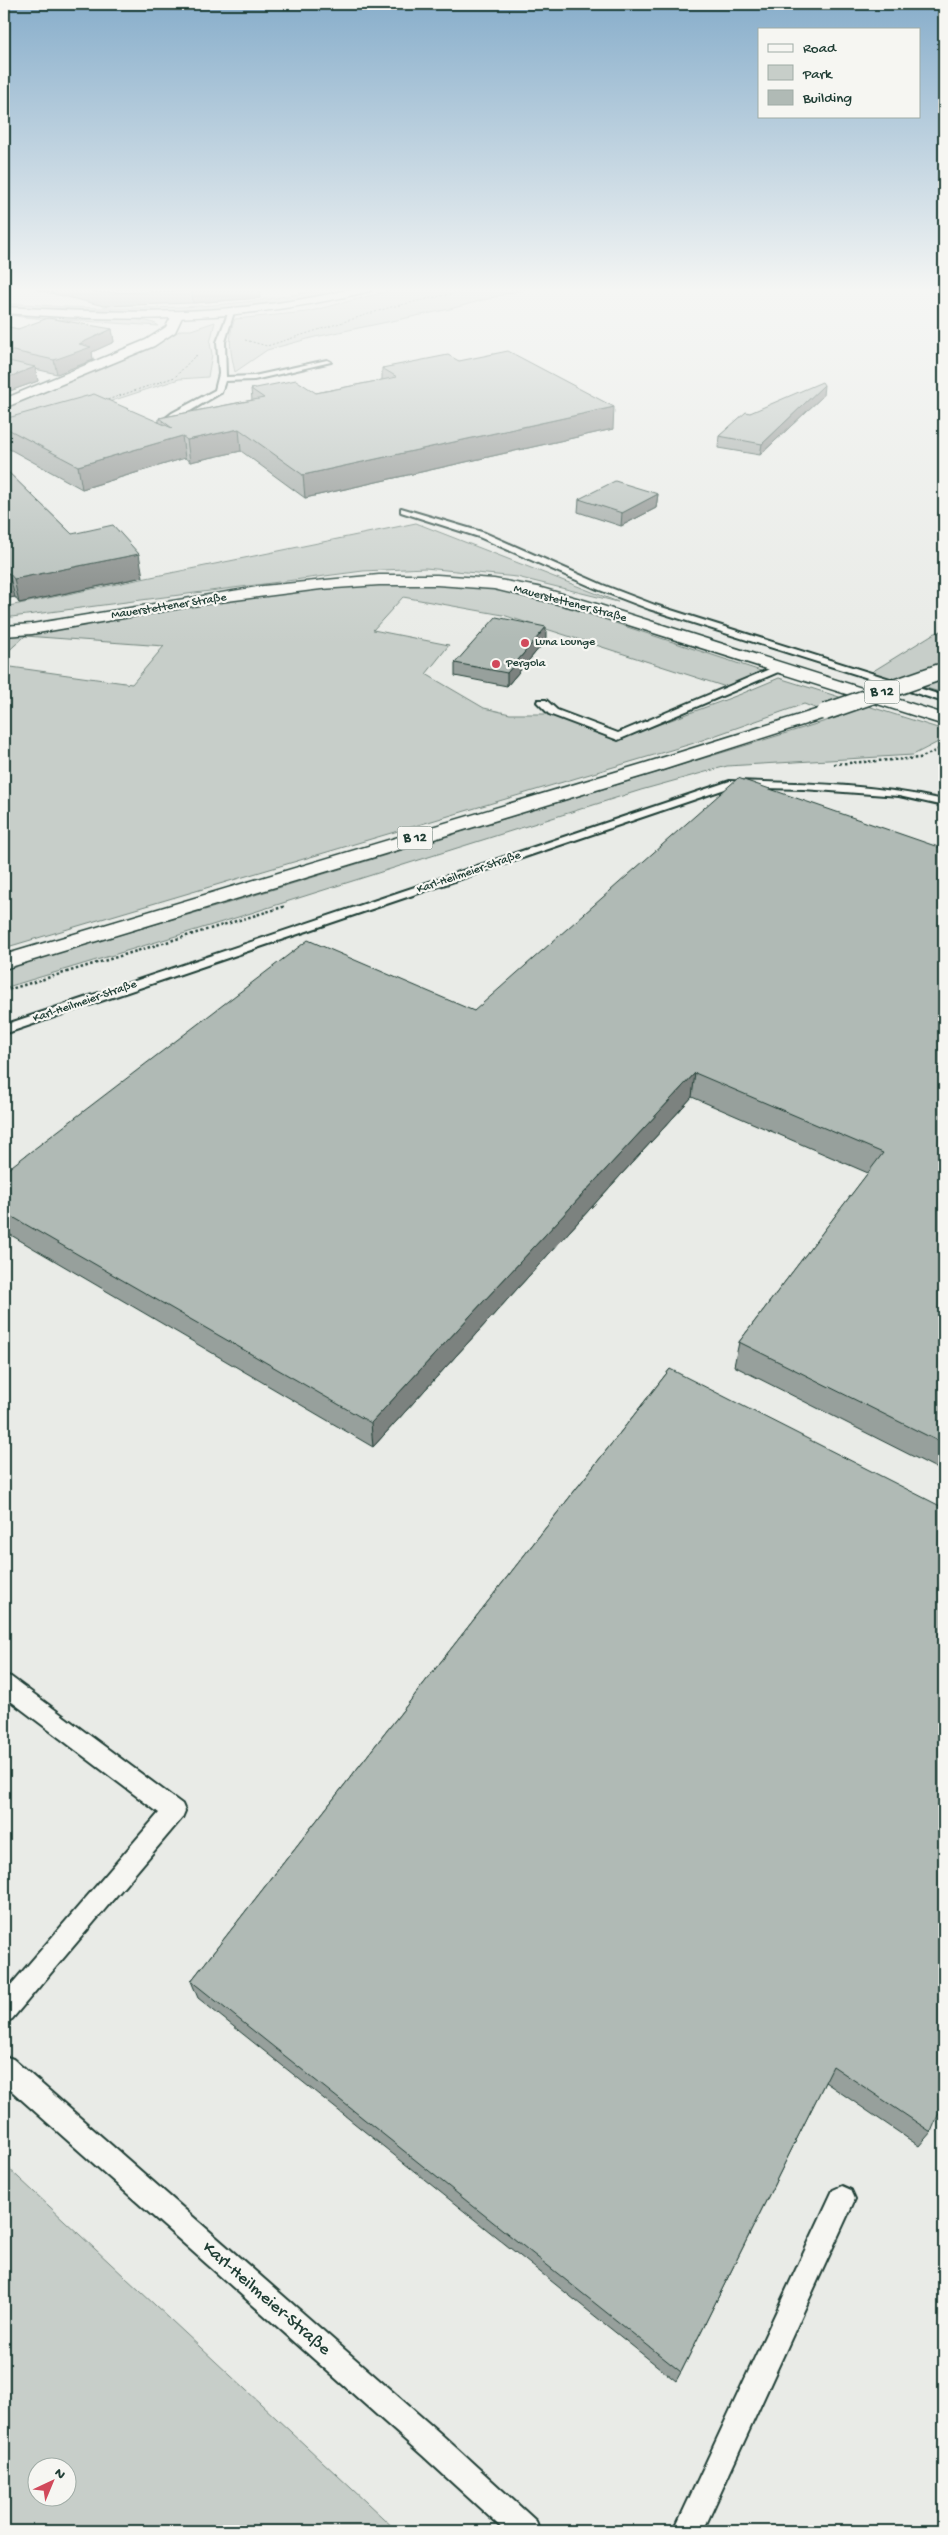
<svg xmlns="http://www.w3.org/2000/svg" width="948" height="2535" viewBox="0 0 948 2535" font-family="'Gochi Hand',sans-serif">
	<rect width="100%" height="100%" fill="#e9ebe7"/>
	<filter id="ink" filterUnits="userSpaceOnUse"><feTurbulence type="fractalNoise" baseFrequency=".02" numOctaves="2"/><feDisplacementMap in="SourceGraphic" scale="10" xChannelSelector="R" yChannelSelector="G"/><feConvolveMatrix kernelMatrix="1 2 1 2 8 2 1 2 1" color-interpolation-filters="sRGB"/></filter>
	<g filter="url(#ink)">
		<g fill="#c7cec9" stroke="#73867e" fill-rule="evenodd">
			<path d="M 322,289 L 352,289 C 239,315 120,317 4,306 C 12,301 54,307 67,307 C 151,310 240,308 322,289 Z"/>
			<path d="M 397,289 L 524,289 L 450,309 L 315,337 L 267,350 L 235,372 C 231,354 227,337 235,319 L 307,312 Z"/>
			<path d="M 4,314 C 27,317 51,320 74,320 C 93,319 145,315 159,326 L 22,317 Z"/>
			<polygon points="215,322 210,343 212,354 208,377 179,379 4,436 4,407 61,381 147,350 181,330 191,330"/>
			<polygon points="416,523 618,602 517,577 425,568 363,571 4,618 4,607"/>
			<path d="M 411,583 L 496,588 L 530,595 L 761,671 L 726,687 L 503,615 L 403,597 L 373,630 L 449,645 L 426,674 L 484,708 L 510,714 L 548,714 L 617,740 L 741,694 L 779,678 L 944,730 L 944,739 L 913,755 L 727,766 L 641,790 L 232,919 L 4,988 L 4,968 L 222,905 L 839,717 L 804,704 L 691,744 L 4,948 L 4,666 L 132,684 L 164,646 L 25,636 L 4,655 L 4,633 L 26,632 C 154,612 282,587 411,583 Z"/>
			<polygon points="944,630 944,662 929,668 944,673 944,693 870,673 933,634"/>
			<path d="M 4,2164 L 397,2531 L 4,2531 ZM 38,2468 L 68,2468 L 68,2498 L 38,2498 Z"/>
		</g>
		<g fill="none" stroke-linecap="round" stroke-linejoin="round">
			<defs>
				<g id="service">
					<path d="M 229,311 L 234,312 L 225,342 L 226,377 L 254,376 L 327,360 L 331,362 L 254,380 L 225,381 L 221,393 C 211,398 160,430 155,430 L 155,426 L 172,413 L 215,390 L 219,374 L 217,342 Z"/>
					<polygon points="401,508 485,533 603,585 655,605 944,696 944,702 649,609 597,589 479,537 401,512"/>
					<polygon points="779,665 784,668 783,670 618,740 549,714 537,702 538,700 546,700 557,710 618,733"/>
					<path d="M 730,781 C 802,783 874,784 944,800 L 944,806 L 899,796 L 803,789 L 731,787 L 4,1034 L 4,1025 Z"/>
					<polygon points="4,1675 11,1677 182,1804 185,1811 182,1818 12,2019 4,2023 4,1993 159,1813 4,1696"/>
					<polygon points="4,2056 13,2059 442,2435 536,2521 540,2531 505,2531 422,2455 4,2084"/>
					<polygon points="842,2186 851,2190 855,2199 703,2531 674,2531 833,2190"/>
				</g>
				<polygon id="minor" points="177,312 183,315 175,332 154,346 4,408 4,399 146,340 166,327 173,313"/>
				<g id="secondary">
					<path d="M 352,289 L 372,289 L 370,291 C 248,322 129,323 4,313 L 4,307 C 121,314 237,317 352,289 Z"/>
					<polygon points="379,575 437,575 494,579 538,587 587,601 944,714 944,725 575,608 494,589 437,585 379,585 321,589 204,604 32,634 4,636 4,626 32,624 263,586"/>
				</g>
				<polygon id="primary" points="825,707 831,708 834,712 831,716 656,772 4,969 4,955 642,764"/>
			</defs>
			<use href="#service" stroke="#1f3d34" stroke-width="4"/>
			<use href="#minor" stroke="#1f3d34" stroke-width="3"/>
			<use href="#secondary" stroke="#1f3d34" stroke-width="3"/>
			<use href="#primary" stroke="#1f3d34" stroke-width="3"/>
			<g stroke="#1f3d34" stroke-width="1" stroke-dasharray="2 2" stroke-linecap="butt">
				<polyline points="245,340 267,346 391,307 473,289"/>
				<polyline points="104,401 175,377 195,356 199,355"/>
			</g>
			<g stroke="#1f3d34" stroke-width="2.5" stroke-dasharray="2.5 2.5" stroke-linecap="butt">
				<polyline points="834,764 920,758 944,747"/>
				<polyline points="4,991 286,906"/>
			</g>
			<use href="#service" fill="#f6f6f2" fill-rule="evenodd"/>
			<use href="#minor" fill="#f6f6f2" fill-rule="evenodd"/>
			<use href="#secondary" fill="#f6f6f2" fill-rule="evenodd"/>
			<use href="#primary" fill="#f6f6f2" fill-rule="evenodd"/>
			<defs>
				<polyline id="primary-bridge" points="825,712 940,672"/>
			</defs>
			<use href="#primary-bridge" stroke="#1f3d34" stroke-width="19" stroke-linecap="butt"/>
			<use href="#primary-bridge" stroke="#f6f6f2" stroke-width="16"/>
		</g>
		<g fill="#97a09c" stroke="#1f3d34">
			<polygon points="34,289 260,289 259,289 260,298 193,303 104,306"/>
			<polygon points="4,326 18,329 112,329 114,342 92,352 93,360 57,374 35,369 38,381 4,393"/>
			<polygon points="459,361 613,429 305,498 241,451 190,462 185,458 82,489 4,446 4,419 159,423 159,418 252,400 251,389 316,393 382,380 382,368"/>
			<polygon points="823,396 760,455 718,448 719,436 750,413"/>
			<polygon points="4,468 72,534 143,577 19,603 15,597 4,599"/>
			<polygon points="658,494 656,508 621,526 578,512 579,499"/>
			<polygon points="546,640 507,686 455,676 455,663"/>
			<polygon points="944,849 944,1472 734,1366 739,1342 868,1173 692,1097 373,1447 4,1231 4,1172 474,1011"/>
			<polygon points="670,1369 931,2132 919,2146 825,2082 681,2372 676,2381 198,1998 191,1981"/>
		</g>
		<g fill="#7b827f" stroke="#1f3d34">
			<polygon points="214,289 260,289 259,289 260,298 193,303 192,291"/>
			<polygon points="112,329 114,342 92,352 93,360 57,374 54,360 79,344"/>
			<polygon points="35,367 38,381 4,393 4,379"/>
			<polygon points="824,385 823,396 760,455 762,444"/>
			<polygon points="614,407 613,429 305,498 303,475"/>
			<polygon points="239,429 241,451 190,462 187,440"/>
			<polygon points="182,436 185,458 82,489 78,466"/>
			<polygon points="658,494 656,508 621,526 622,513"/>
			<polygon points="139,554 143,577 19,603 14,579"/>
			<polygon points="9,573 15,597 4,599 4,574"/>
			<polygon points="546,627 546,640 507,686 507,673"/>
			<polygon points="695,1073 692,1097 373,1447 371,1423"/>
		</g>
		<g fill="#b0bab5" stroke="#1f3d34">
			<polygon points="84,289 214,289 192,291 102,293"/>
			<polygon points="48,318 112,329 79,344 91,347 54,360 4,349 4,326 18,329"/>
			<polygon points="508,351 614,407 303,475 239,429 187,440 182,436 78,466 4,427 4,419 94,394 172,428 159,418 264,398 251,389 296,380 316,393 397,377 382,368 448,355 459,361"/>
			<polygon points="4,360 35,367 4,379"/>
			<polygon points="822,382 824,385 762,444 719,436 746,412 750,413"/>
			<polygon points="4,468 72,534 113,525 139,554 14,579 9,573 4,574"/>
			<polygon points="615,481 658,494 622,513 579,499"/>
			<polygon points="496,617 546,627 507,673 455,663"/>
			<polygon points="738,778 944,849 944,1444 739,1342 883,1153 695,1073 371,1423 4,1212 4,1172 308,940 474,1011"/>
			<polygon points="670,1369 944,1508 944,2101 931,2132 833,2066 681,2372 191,1981"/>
		</g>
	</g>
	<linearGradient id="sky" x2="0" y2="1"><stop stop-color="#88aecb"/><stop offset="0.45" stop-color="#f5f6f4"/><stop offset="1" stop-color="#f5f6f4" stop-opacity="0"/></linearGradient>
	<rect width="948" height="644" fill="url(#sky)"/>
	<g fill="#d1495b" stroke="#f6f6f2" stroke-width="2">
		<circle cx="525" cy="643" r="5"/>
		<circle cx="496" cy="664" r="5"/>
	</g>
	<g text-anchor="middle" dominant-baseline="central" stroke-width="4.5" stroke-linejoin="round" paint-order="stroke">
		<g font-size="12" fill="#1f3d34" stroke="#f6f6f2">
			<text transform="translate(570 604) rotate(15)">Mauerstettener Straße</text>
			<text transform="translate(169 607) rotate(-9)">Mauerstettener Straße</text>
			<text transform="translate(469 873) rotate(-19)">Karl-Heilmeier-Straße</text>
			<text transform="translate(85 1002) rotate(-19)">Karl-Heilmeier-Straße</text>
		</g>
		<g font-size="12" fill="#1f3d34" stroke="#f6f6f2" text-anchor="start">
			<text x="535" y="643">Luna Lounge</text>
			<text x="506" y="664">Pergola</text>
		</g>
		<g fill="#f6f6f2" stroke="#60746d" stroke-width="1">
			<rect x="864.5" y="680.5" width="35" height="23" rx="4"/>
			<rect x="397.5" y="826.5" width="35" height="23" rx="4"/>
		</g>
		<g font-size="14" font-weight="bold" fill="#1f3d34">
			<text x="882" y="692">B 12</text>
			<text x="415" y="838">B 12</text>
		</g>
		<g font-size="18" fill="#1f3d34" stroke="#f6f6f2">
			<text transform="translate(266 2299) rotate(41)">Karl-Heilmeier-Straße</text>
		</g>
	</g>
	<rect width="948" height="2535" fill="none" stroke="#f6f6f2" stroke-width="20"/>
	<rect x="10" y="10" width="928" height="2515" fill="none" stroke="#1f3d34" stroke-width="2" filter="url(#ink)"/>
	<rect x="758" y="28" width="162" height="90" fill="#f6f6f2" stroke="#a0aca6"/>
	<rect x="768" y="44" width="25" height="8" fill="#f6f6f2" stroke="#a0aca6"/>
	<text x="803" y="52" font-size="15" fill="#1f3d34">Road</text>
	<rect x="768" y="65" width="25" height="15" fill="#c7cec9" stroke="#a0aca6"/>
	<text x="803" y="78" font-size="15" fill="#1f3d34">Park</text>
	<rect x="768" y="90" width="25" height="15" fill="#b0bab5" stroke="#a0aca6"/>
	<text x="803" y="102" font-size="15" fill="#1f3d34">Building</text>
	<g transform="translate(52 2482) rotate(44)"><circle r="24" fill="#f6f6f2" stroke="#a0aca6"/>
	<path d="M0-4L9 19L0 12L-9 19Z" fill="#d1495b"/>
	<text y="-8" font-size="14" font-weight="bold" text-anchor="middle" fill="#1f3d34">N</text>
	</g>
</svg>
